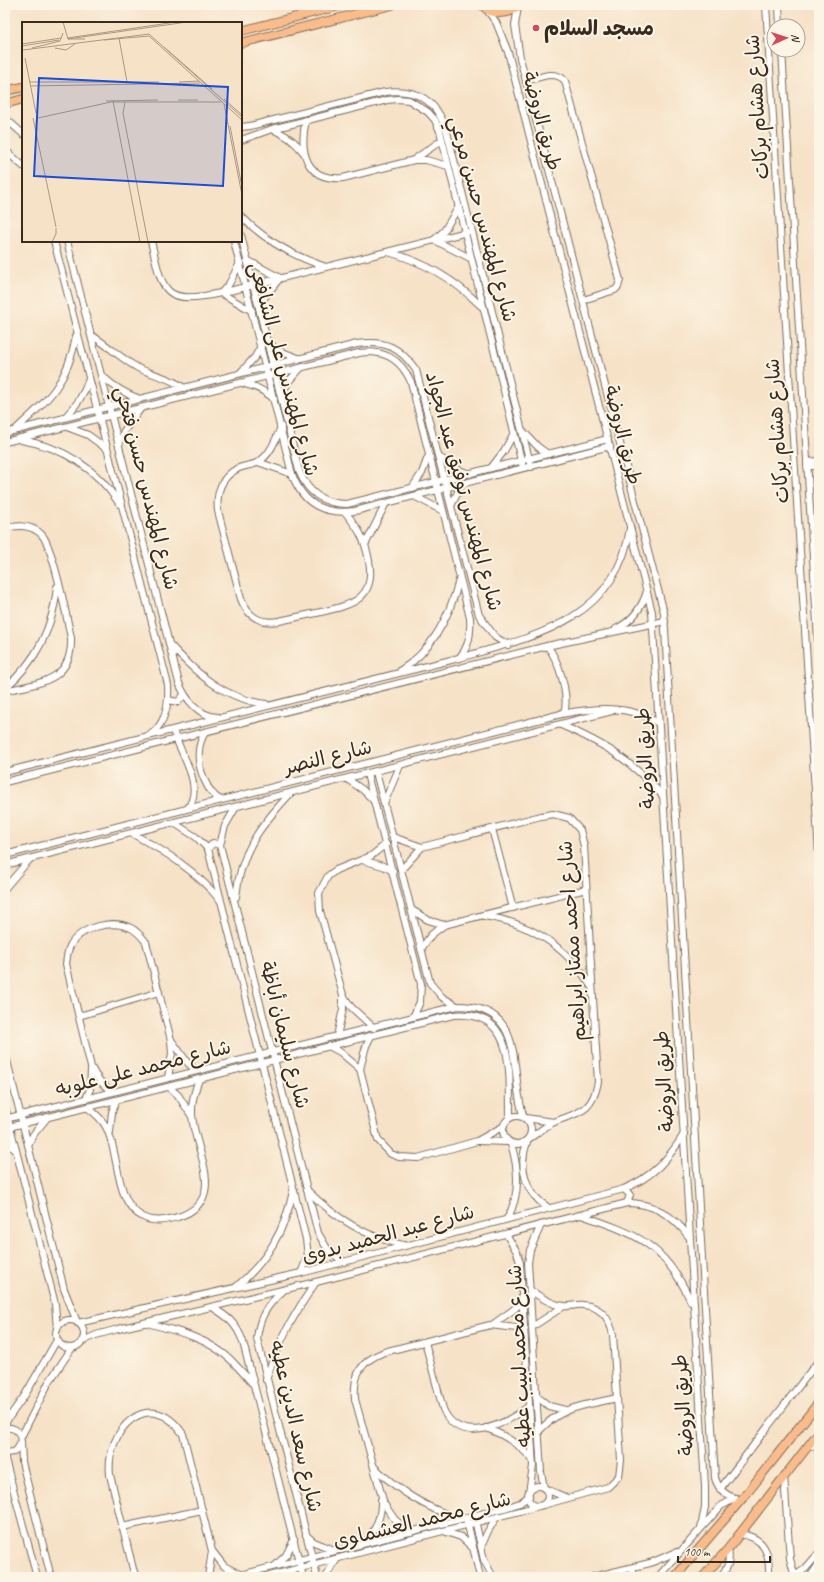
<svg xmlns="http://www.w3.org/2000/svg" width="824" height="1582" viewBox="0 0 824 1582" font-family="Caveat,'Playpen Sans Arabic',sans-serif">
	<rect width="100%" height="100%" fill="#fcf5e5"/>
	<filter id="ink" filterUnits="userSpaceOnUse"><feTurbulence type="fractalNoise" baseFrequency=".025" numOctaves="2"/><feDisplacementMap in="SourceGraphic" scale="8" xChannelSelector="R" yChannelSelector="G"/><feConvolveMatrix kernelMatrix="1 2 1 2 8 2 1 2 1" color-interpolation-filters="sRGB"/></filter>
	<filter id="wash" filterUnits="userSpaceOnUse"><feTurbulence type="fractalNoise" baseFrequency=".012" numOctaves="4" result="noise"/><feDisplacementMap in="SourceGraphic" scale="16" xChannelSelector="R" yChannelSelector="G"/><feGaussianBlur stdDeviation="0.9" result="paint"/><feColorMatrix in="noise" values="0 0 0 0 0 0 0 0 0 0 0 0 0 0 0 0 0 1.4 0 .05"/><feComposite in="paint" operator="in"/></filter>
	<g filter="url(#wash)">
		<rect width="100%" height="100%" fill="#f6e2c7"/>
	</g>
	<g filter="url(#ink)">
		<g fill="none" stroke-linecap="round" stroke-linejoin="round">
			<defs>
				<g id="minor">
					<polyline points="766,5 819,855"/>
					<polyline points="779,5 780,26"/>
					<path d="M 518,7 L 515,25 L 520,58 L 664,613 L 715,1478 C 718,1488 724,1495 735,1498"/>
					<polyline points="486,9 496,22 508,52 652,612 705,1486 705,1507 701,1528"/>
					<polyline points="782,50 819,656"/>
					<path d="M 526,81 C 538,78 556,69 565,81 L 620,280 L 618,287 L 615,290 L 583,300"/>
					<polyline points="5,118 23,134"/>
					<path d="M 306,120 C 299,151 305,181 343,178 L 414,160 L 426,160 L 448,166"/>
					<path d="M 241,127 L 250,126 L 385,92 C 418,88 437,101 447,132 L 531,467"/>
					<path d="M 272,129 C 286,135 295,141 304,153"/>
					<polyline points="241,140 272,129 387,100 398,99 409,100 428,112 435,120 440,131 522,464"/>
					<polyline points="5,150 23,166"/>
					<polyline points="415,159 442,140"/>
					<polyline points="458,208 444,231 434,240 470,258"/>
					<path d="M 241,216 C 265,241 293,256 326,267"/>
					<path d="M 241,235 L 299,471 C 308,493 323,504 347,504 L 608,439"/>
					<path d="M 54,241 L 168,685 C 169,702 166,723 151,734"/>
					<path d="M 67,241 L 179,683 C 185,698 199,717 218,717"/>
					<path d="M 151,241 C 163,293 163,305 221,293 L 467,232"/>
					<path d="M 234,241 L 292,474 C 303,504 323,515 355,511 L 610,446"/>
					<path d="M 388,252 C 425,262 454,279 481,306"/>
					<polyline points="247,260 280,278 264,298 260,310"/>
					<polyline points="240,263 229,284 221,293 252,311"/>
					<path d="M 91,335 C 108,345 121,359 138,368 C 153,375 170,377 184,388"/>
					<polyline points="268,342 277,350 298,358"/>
					<polyline points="240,373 255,357 261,346"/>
					<path d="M 102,376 C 114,387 125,394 140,399"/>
					<path d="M 242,383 C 255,386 264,390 274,399"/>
					<polyline points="281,397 288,382 300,369"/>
					<path d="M 66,416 C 78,405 84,394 89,379"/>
					<polyline points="67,427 88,435 107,449"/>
					<path d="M 281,427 C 276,439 270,456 257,463 C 252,465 245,466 239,468 C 221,476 216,493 218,511 L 241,599 C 248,617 260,624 279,621 C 293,618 307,615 321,612 C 352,605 376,599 369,561 C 365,539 359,529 345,512"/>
					<path d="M 16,429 C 49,399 68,382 76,336"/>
					<polyline points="523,431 538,447 548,454"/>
					<path d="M 5,433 L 357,344 C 385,340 400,347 416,370 L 479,615 L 495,637 L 508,645"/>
					<path d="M 21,440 C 63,447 96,468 119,503"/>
					<path d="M 5,442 L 359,353 C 383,349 401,359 411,382 L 470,618 C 471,632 470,647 459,658"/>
					<polyline points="119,445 124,431 141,408"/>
					<polyline points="439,457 459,470 470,474"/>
					<polyline points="258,462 292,474"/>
					<polyline points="807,462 819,461"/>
					<polyline points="807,466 819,466"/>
					<polyline points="491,468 504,451 514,433"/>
					<polyline points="412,488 422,473 428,457"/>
					<polyline points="414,496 443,511"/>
					<polyline points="451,506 462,484"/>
					<path d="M 5,528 C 18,525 32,524 42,535 C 53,547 67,618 71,638 C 73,682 38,683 5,691"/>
					<polyline points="366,543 386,503"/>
					<path d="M 616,629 C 632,621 642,608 647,591"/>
					<path d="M 171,646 C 198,675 225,699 266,704"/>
					<path d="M 547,646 C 559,660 568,692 565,710 L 561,714"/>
					<path d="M 401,670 C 433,650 450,615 459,580"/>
					<path d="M 5,688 C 36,662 53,628 57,587"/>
					<polyline points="168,700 178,702 184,695"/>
					<path d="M 561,725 C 607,745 629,759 663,796"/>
					<path d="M 173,730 C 179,752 205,785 188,808"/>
					<path d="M 205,732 C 202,738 199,744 199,751 C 197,766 207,794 221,800"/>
					<path d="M 5,772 L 459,658 C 535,637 617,619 630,528"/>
					<polyline points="376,772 430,983 442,997 457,1006"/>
					<polyline points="367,774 421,984 420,1002 413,1017"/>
					<polyline points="347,779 363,790 374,801"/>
					<polyline points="5,782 547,646 665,621"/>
					<polyline points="384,803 400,766"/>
					<polyline points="236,807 225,826 220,845 318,1233 328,1250 344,1262"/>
					<polyline points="174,823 196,837 208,849 306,1239 308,1256 301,1273"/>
					<polyline points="492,829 513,908"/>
					<path d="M 133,834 C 166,852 195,870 220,900"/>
					<polyline points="393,837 422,847"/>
					<polyline points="208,849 213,843 220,845"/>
					<path d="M 5,855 L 561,714 C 594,708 629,704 658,723"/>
					<polyline points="362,860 383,866 393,871"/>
					<polyline points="5,865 612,711"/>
					<path d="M 401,870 L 422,847 L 541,816 L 553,814 L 569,818 L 580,830 L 584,846 L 598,1082 C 592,1113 579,1112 554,1122 C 545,1126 538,1133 530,1138"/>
					<polyline points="5,888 30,859"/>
					<path d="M 236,897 C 240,852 260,826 290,794"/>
					<polyline points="412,910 428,920 444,925"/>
					<path d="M 484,916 C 531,923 566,946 591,986"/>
					<polyline points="421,949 431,935 444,925 586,889"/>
					<polyline points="343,995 351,1007 374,1028"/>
					<polyline points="79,1016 159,992"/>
					<polyline points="337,1036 343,1009 343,995 320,911 319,893 328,876 336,870 371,856 386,844"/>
					<polyline points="371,1036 366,1046 360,1069 378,1140 391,1154 399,1157 418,1158 477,1141 504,1126"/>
					<polyline points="172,1041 187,1062 196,1071"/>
					<polyline points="329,1046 340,1052 360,1069"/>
					<polyline points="5,1053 64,1289 77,1322"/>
					<polyline points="169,1087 178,1095 191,1115"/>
					<path d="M 113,1092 C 102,1085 96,1078 91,1067 L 66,964 C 67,958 67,952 70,946 C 80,927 112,919 131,928 C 137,931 142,937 146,942 L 171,1040 L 172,1053 L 168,1078"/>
					<polyline points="86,1099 90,1089 91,1070"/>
					<polyline points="5,1107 55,1304 57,1329"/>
					<path d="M 88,1108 C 95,1113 102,1119 106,1127 C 120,1153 114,1203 143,1217 C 155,1223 166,1220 178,1217 C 230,1200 194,1151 192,1115 C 191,1102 195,1091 199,1079"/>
					<circle cx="517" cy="1130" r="14"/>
					<polyline points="525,1118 554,1122"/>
					<path d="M 5,1119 L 457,1006 C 529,1006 508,1072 524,1118"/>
					<path d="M 5,1128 L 453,1015 C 517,1009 509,1074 510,1118"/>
					<polyline points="110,1132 112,1112 116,1101"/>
					<polyline points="478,1141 508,1142"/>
					<polyline points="5,1142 16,1150"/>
					<path d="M 527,1142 C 518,1167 525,1194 549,1208"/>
					<polyline points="28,1145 33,1135 46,1119"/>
					<polyline points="624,1189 630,1195 627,1203"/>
					<path d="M 307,1190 C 335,1218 365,1237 403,1245"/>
					<path d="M 581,1215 C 637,1234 666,1245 691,1302"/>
					<path d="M 507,1219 C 520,1196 519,1169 511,1144"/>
					<polyline points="541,1225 530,1250 528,1263 541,1472 544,1488"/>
					<polyline points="506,1234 517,1252 520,1263 533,1466 529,1492"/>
					<path d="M 236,1287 C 267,1261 285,1231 293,1191"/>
					<path d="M 530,1290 C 540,1297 552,1305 564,1306 C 570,1307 577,1304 583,1305 C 601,1306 610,1319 613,1335 L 621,1460 L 619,1476 L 608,1487 L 543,1505"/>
					<path d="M 283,1291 C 267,1305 259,1317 257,1339 L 317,1577"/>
					<path d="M 212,1307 C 227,1316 237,1324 243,1342 L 303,1577"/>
					<circle cx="70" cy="1334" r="14"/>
					<path d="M 78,1323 L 301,1273 L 624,1189 C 652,1177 668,1160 684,1134"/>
					<path d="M 147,1323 C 177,1331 205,1337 229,1358 C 237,1366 245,1375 252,1383"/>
					<polyline points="492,1325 513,1310 523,1301"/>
					<polyline points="532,1327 564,1306"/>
					<path d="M 81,1342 L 96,1335 L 118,1329 L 316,1282 L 627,1203 C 653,1203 674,1216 689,1237"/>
					<path d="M 425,1342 L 443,1409 C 459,1447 506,1425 529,1406"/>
					<path d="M 266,1380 C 278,1342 294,1314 316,1282"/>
					<polyline points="536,1396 549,1406 565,1410"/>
					<polyline points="5,1423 25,1395 57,1340"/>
					<path d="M 5,1428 C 21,1425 26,1444 14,1452 L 5,1453"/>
					<path d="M 486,1428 C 505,1435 519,1444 532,1459"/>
					<path d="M 539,1431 C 563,1405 584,1406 617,1398"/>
					<polyline points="21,1437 49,1382 72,1348"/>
					<polyline points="21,1442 22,1462 51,1577"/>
					<polyline points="807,1447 819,1446"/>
					<polyline points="5,1459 37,1577"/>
					<path d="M 374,1467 C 400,1492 426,1508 460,1519"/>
					<polyline points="784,1476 790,1559 795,1577"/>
					<circle cx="538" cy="1496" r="10"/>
					<polyline points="546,1489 567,1498"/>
					<polyline points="720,1489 819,1360"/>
					<polyline points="475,1520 484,1560 493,1577"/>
					<polyline points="467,1521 480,1577"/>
					<polyline points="122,1527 202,1510"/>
					<path d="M 411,1532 L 395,1520 L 384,1504 L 355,1399 C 353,1374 361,1361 384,1352 L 490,1325 L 525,1329"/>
					<polyline points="446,1532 461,1537 472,1547"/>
					<path d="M 739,1534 C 765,1537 770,1553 769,1577"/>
					<polyline points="306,1535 314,1542 334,1550"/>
					<path d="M 365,1543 C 375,1531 382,1517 381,1500"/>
					<polyline points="481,1547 488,1531 496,1518"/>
					<polyline points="213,1552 224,1566 241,1575"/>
					<polyline points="275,1566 286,1555 294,1540"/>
					<polyline points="629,1568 633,1571 633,1577"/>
					<path d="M 136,1577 L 133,1569 L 110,1475 C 105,1429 150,1385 183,1434 L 212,1551 L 208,1577"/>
					<polyline points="233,1577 508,1507 520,1503 529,1496"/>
					<polyline points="266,1577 539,1506"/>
					<polyline points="325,1577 337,1559"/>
					<polyline points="593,1577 650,1563 677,1552"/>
					<polyline points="658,1577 721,1506 736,1498"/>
					<path d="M 720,1577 C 729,1567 730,1561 728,1549"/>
					<polyline points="793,1577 805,1569 819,1553"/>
					<polyline points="810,1577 819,1564"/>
				</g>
				<g id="major">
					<path d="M 482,5 C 492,16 510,15 520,5"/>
					<polyline points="241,31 343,5"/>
					<polyline points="241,43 392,5"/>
					<polyline points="5,91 23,87"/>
					<polyline points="5,104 23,99"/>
					<polyline points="675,1577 747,1493 819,1402"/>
					<polyline points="703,1577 728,1549 819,1432"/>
				</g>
			</defs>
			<use href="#minor" stroke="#7c6a59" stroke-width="8"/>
			<use href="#major" stroke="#7c6a59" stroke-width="10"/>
			<use href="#minor" stroke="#fff" stroke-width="6"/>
			<use href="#major" stroke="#fabc8b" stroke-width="8"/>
		</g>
	</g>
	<circle fill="#d1495b" stroke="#fcf5e5" stroke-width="1.5" cx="536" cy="28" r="4"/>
	<g text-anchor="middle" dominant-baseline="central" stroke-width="4" stroke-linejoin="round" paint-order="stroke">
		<g font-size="20" font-weight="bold" fill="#3b2a1e" stroke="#fcf5e5" text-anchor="start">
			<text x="544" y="28">مسجد السلام</text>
		</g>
		<g font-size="20" fill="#3b2a1e" stroke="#fcf5e5">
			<text transform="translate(757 107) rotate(-94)">شارع هشام بركات</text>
			<text transform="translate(542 121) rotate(75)">طريق الروضة</text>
			<text transform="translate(483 219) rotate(75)">شارع المهندس حسن مرعي</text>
			<text transform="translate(284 369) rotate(75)">شارع المهندس على الشافعى</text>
			<text transform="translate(777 431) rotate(-94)">شارع هشام بركات</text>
			<text transform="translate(623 435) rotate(76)">طريق الروضة</text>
			<text transform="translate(147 488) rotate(76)">شارع المهندس حسن فتحي</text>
			<text transform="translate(464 491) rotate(75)">شارع المهندس توفيق عبد الجواد</text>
			<text transform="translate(328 757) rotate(-14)">شارع النصر</text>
			<text transform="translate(645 758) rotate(-93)">طريق الروضة</text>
			<text transform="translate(572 941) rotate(-94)">شارع احمد ممتاز ابراهيم</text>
			<text transform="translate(285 1035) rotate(76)">شارع سليمان أباظة</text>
			<text transform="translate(143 1068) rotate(-14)">شارع محمد على علوبه</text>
			<text transform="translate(664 1081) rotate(-93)">طريق الروضة</text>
			<text transform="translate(388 1234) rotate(-15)">شارع عبد الحميد بدوى</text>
			<text transform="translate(519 1356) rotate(-93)">شارع محمد لبيب عطيه</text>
			<text transform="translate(683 1405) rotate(-94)">طريق الروضة</text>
			<text transform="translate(296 1426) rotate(77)">شارع سعد الدين عطيه</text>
			<text transform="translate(422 1520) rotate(-14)">شارع محمد العشماوى</text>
		</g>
	</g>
	<g transform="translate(22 22)">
		<rect width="220" height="220" fill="#f6e2c7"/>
		<path fill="none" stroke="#ab9883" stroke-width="1" d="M 41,0 L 46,17 L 63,17M 45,16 L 154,0M 97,16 L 105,60M 46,17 L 165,0M 82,18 L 127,14 L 220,98M 0,22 L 39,16M 0,24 L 37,18M 142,25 L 190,67M 10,26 L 38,19 L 41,11M 33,26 L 44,28 L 53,22M 1,28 L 127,12 L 220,95M 3,36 L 14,91M 7,60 L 137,60M 157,60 L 177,59M 8,64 L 178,61M 202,77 L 220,93M 156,78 L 176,78M 84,79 L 136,78M 91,79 L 118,220M 103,80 L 101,91 L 126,220M 202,82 L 220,173M 11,96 L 34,205M 16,96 L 89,80 L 199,80M 208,104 L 220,165M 30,220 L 34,212 L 34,206"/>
		<path fill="#1d4ed8" fill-opacity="0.15" stroke="#1d4ed8" stroke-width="2" d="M 17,56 L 206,65 L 201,164 L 12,154 Z"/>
		<rect width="220" height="220" fill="none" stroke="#3b2a1e" stroke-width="2"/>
	</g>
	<rect width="824" height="1582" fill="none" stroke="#fcf5e5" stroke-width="20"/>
	<g transform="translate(786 38) rotate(87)"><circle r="19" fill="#fcf5e5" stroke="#afa495"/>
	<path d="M0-3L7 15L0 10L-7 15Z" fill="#d1495b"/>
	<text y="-6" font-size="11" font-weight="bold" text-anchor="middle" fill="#3b2a1e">N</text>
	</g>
	<path d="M678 1556v6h92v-6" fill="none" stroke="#3b2a1e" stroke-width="2"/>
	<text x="684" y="1556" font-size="12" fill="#3b2a1e" stroke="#fcf5e5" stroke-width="3" paint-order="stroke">100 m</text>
</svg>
